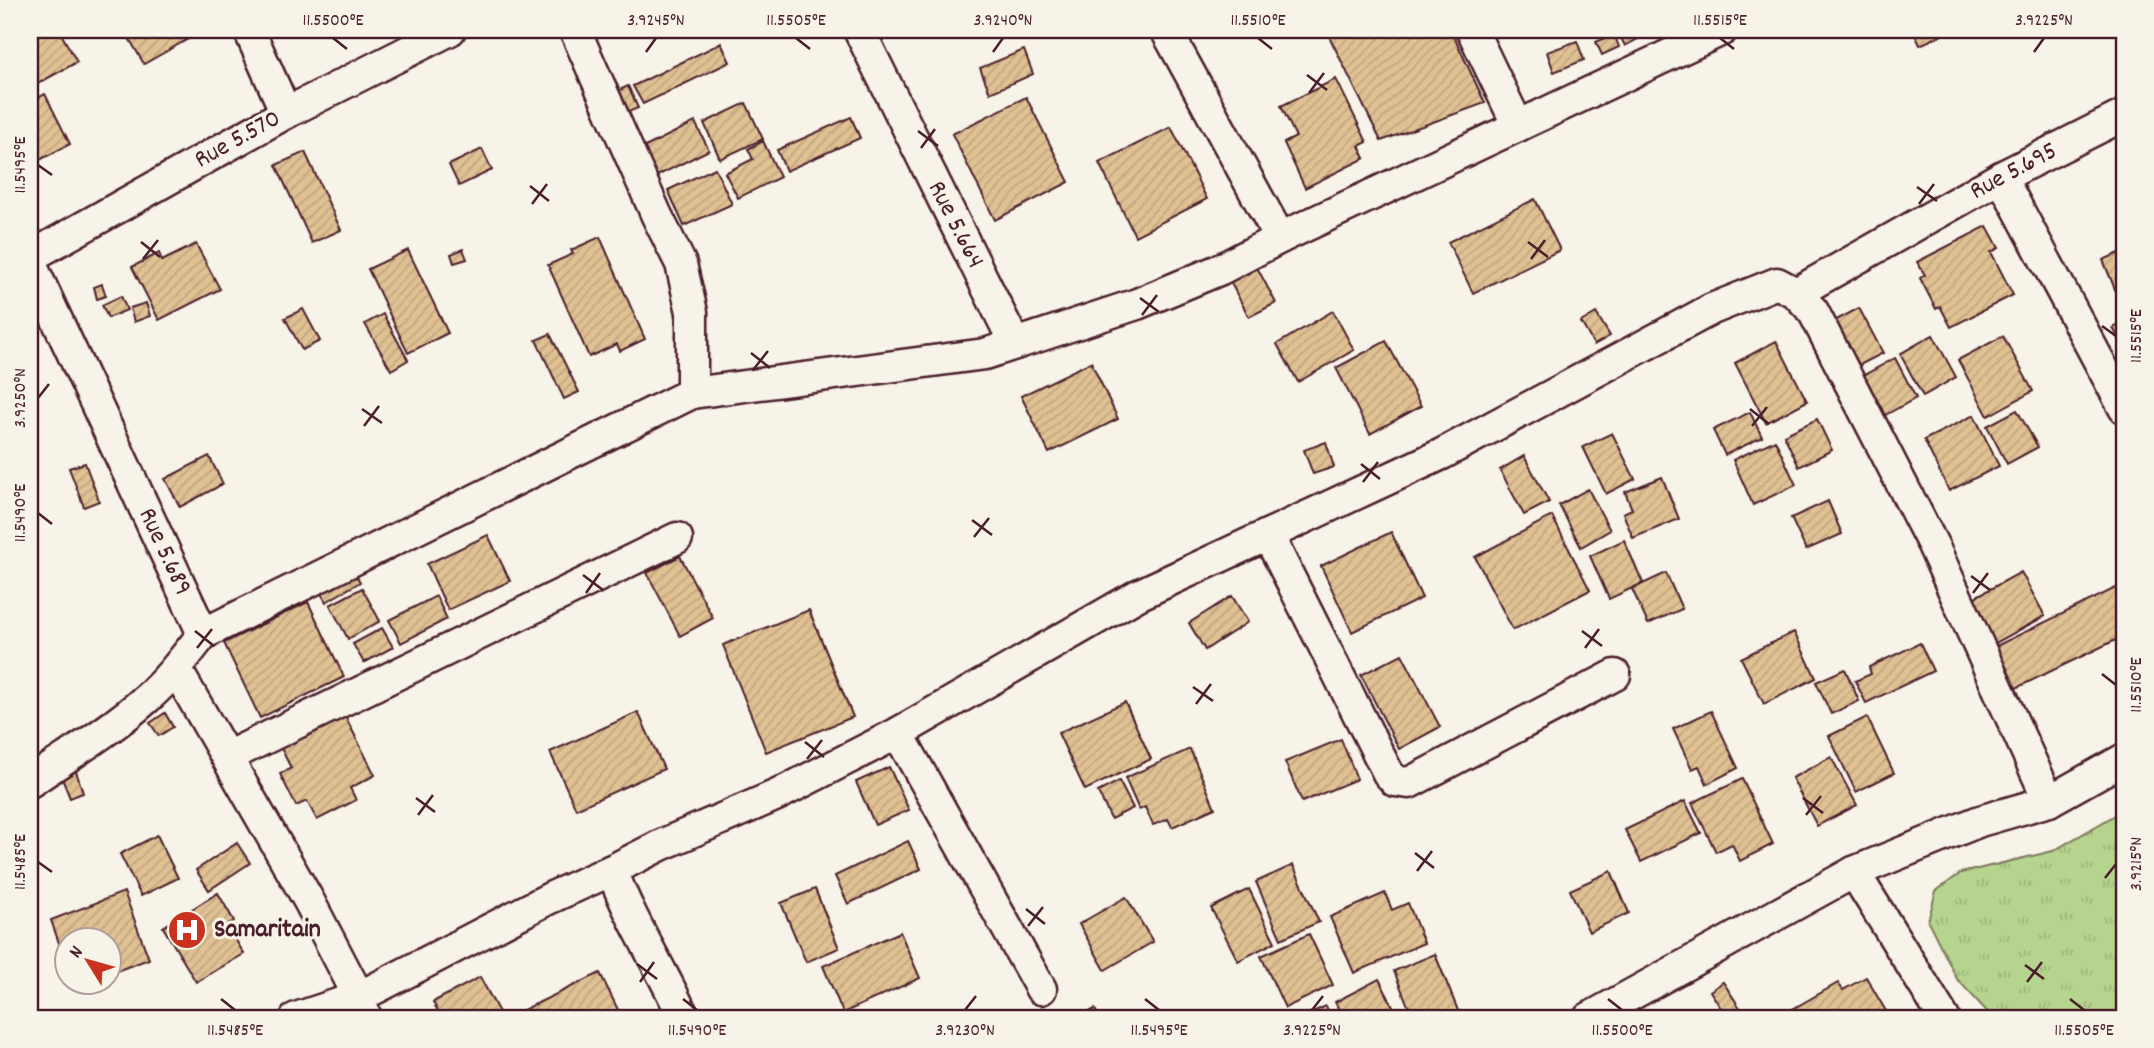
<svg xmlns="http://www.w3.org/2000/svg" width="2154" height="1048" viewBox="0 0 2154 1048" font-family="Dekko,sans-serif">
	<defs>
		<pattern id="grass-tufts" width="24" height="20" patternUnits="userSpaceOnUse" patternTransform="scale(1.75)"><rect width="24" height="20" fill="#b5d48e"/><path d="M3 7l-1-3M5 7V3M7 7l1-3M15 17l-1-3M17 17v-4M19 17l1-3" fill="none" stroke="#9db67b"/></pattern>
		<pattern id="building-hatch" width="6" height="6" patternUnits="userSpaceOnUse" patternTransform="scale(1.75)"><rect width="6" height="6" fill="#dfc193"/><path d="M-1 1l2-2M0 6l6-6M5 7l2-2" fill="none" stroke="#c1a57f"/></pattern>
	</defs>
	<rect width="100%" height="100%" fill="#f7f3e8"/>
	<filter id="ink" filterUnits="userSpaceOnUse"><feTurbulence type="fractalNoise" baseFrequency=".0143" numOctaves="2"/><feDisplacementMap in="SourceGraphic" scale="14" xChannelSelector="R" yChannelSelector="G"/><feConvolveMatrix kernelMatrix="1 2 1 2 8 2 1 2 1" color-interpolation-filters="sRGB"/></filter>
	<g filter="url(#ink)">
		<polygon fill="url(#grass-tufts)" stroke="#807a5c" stroke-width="2" points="2124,810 2124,1018 1993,1018 1957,979 1928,921 1936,891 1961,873 2053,851"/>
		<g fill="url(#building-hatch)" stroke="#4a1f2b" stroke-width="2">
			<polygon points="43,30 59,30 77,62 30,88 30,37"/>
			<polygon points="148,30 151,30 153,33 158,30 204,30 144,64 130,40"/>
			<polygon points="1326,30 1451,30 1485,103 1381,141"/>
			<polygon points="1617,30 1645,30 1647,34 1625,46"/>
			<polygon points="1913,30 1944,30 1946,33 1920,45"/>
			<polygon points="1614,34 1619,47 1602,55 1596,42"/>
			<polygon points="1577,41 1584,60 1554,72 1547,52"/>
			<polygon points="721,43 730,62 643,104 633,86"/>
			<polygon points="1024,50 1033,74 990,93 980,68"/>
			<polygon points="1336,79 1367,142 1359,146 1365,158 1305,188 1284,143 1296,137 1281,106"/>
			<polygon points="628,86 638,108 621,115 611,94"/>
			<polygon points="45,94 70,144 30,165 30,102"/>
			<polygon points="1026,97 1069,182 995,220 952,134"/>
			<polygon points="746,103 763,139 720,159 704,123"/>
			<polygon points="851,117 860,138 786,171 777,150"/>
			<polygon points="695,122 709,150 655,177 641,149"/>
			<polygon points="1171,127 1207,199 1135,236 1099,163"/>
			<polygon points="763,141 780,177 738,198 725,173 753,159 748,149"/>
			<polygon points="482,149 492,170 459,186 449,165"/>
			<polygon points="305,152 341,230 312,243 276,165"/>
			<polygon points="715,168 732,204 684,226 668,190"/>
			<polygon points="1535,199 1560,250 1473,293 1448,242"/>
			<polygon points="1987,226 1999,248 1991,252 2013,295 1951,327 1940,306 1936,309 1920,278 1925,275 1917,262"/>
			<polygon points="600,237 645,339 620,351 617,344 589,357 548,265 573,254 571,250"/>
			<polygon points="196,244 220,289 159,320 132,267 159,253 162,261"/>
			<polygon points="463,249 467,259 454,263 451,254"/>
			<polygon points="408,250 448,333 408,353 368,269"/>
			<polygon points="2124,251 2124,297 2119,299 2103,260"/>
			<polygon points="1253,260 1276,303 1249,317 1226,274"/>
			<polygon points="102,284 106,296 97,299 94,287"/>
			<polygon points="121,296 127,310 108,318 102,305"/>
			<polygon points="146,303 150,316 134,322 130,308"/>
			<polygon points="1859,308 1883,353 1850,370 1827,325"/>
			<polygon points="303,309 320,341 302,350 285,318"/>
			<polygon points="1333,311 1354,350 1298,382 1277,344"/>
			<polygon points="1596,313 1610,336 1594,345 1581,322"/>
			<polygon points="383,314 408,360 391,370 365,324"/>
			<polygon points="2124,322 2124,349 2113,328"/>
			<polygon points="550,334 579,392 564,399 536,340"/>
			<polygon points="1933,335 1956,377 1923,396 1900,354"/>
			<polygon points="2003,336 2033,391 1988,416 1958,360"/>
			<polygon points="1386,341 1421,406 1370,434 1336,368"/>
			<polygon points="1776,341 1807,401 1766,423 1735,363"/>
			<polygon points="1895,358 1916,398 1880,418 1859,378"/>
			<polygon points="1091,362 1118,419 1049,453 1021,396"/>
			<polygon points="2017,410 2038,447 2007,464 1987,426"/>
			<polygon points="1750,412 1762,437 1725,455 1713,430"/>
			<polygon points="1974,415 1999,466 1949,491 1924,440"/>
			<polygon points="1817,419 1832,450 1799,467 1784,435"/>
			<polygon points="1612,433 1635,479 1606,494 1583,447"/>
			<polygon points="1775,440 1796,485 1753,505 1733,460"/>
			<polygon points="1326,442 1334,467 1313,474 1304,450"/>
			<polygon points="209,456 223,484 180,507 165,479"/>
			<polygon points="1524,456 1549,502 1524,515 1500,470"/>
			<polygon points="85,463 99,501 84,507 69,468"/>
			<polygon points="1662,477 1679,519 1633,538 1623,513 1632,509 1625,492"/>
			<polygon points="1588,489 1610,530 1581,547 1559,505"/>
			<polygon points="1828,501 1842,534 1806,550 1791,518"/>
			<polygon points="1552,516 1590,590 1513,630 1475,557"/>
			<polygon points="1391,532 1422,598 1352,632 1321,566"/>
			<polygon points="488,535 510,581 448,610 427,564"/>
			<polygon points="1624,540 1643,583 1609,599 1590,556"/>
			<polygon points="680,556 713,618 680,636 647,573"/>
			<polygon points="350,564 360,582 326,602 315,583"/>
			<polygon points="2021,572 2045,616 1992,645 1968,601"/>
			<polygon points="1666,573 1682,609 1648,624 1632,589"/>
			<polygon points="2124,584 2124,636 2012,690 1992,648"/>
			<polygon points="362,588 380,621 348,639 330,605"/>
			<polygon points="436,596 447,619 401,643 389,620"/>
			<polygon points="1232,596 1248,622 1205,650 1189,623"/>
			<polygon points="308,602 344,677 260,718 224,643"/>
			<polygon points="809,610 853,717 766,752 723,645"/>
			<polygon points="382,628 393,647 364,663 353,644"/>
			<polygon points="1794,632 1816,678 1764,704 1741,658"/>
			<polygon points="1920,643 1933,671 1866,703 1855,681 1871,674 1869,667"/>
			<polygon points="1402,654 1440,727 1399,749 1361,675"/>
			<polygon points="1845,669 1859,701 1831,714 1816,682"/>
			<polygon points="1125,702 1151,759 1085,790 1058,733"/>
			<polygon points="1711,711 1738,768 1707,784 1699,766 1692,769 1673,729"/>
			<polygon points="638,712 664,769 576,809 550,752"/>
			<polygon points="165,713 173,727 159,736 150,723"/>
			<polygon points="345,716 375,775 350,788 356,800 317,820 307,801 296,806 280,774 291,768 281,748"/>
			<polygon points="1867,717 1894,773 1856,792 1829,736"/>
			<polygon points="1341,739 1357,779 1302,802 1285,762"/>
			<polygon points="1190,749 1215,808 1172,827 1168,819 1153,825 1145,807 1139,810 1125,778"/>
			<polygon points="1831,757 1857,805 1817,826 1792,778"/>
			<polygon points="889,767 909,810 875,825 856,782"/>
			<polygon points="76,771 83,793 70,798 61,776"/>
			<polygon points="1742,779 1773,844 1740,861 1732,844 1716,852 1692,803"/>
			<polygon points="1119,781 1133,808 1111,819 1098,792"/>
			<polygon points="1685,801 1701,833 1641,862 1625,830"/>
			<polygon points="157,835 178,878 141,896 120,854"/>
			<polygon points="908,841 921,869 848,904 835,876"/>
			<polygon points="237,843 250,863 209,890 196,870"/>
			<polygon points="1293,865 1319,922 1281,939 1256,882"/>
			<polygon points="1611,871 1629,913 1589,932 1570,890"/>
			<polygon points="815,889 839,948 806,962 781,903"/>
			<polygon points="1249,889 1275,942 1238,961 1211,908"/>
			<polygon points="124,892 149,959 108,974 108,940 66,940 66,963 51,920"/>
			<polygon points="218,893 234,921 227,925 244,954 196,982 163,927"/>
			<polygon points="1385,893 1392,910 1408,903 1424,943 1354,973 1330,917"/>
			<polygon points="1126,897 1153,942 1105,970 1079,924"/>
			<polygon points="900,932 920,978 843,1013 823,966"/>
			<polygon points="1309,934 1333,985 1285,1008 1261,956"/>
			<polygon points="1435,954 1461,1018 1413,1018 1394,971"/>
			<polygon points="600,973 622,1018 520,1018 517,1013"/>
			<polygon points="480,977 502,1018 441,1018 433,1002"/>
			<polygon points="1866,977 1890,1018 1777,1018 1838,983 1843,990"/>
			<polygon points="1379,979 1399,1018 1343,1018 1335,1002"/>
			<polygon points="1723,982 1740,1008 1726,1016 1710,991"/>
			<polygon points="1326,1006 1331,1018 1299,1018"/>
			<polygon points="1095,1009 1099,1018 1077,1018"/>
		</g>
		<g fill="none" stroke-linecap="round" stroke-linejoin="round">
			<defs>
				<g id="minor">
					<polyline points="249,30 286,113"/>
					<polyline points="575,30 657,216 681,264 692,312 692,393"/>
					<polyline points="859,30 1015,344"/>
					<polyline points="1166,30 1280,238"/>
					<polyline points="1472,30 1518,126"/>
					<polyline points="2001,177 2124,408"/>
					<polyline points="30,257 286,113 450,30"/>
					<path d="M 30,262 L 203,634 C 185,657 168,680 146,699 C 110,731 69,755 30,782"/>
					<polyline points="1796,293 2001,177 2124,115"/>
					<polyline points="1268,535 1388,773 1395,781 1409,783 1615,675"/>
					<polyline points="203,634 692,393 985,354 1137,304 1221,269 1280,238 1722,30"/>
					<polyline points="176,669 309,901 359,997 366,1018"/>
					<polyline points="898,733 1041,989"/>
					<polyline points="227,757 677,538"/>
					<path d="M 612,870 C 630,920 662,969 684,1018"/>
					<polyline points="1854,872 1944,1018"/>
					<polyline points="296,1018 359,997 550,898 612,870 661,845 777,795 898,733 1138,595 1442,454 1712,309 1777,283 1796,293 1813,311 1933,545 2049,801"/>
					<polyline points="1589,1018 1854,872 1980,821 2049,801 2124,759"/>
				</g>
			</defs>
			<use href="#minor" stroke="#4a1f2b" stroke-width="35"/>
			<use href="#minor" stroke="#f7f3e8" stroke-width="30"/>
		</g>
	</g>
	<path fill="none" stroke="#4a1f2b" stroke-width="2.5" d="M 333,38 L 347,49M 796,38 L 810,49M 1258,38 L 1272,49M 1720,38 L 1734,49M 646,52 L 656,38M 993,52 L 1003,38M 2034,52 L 2044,38M 1307,75 L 1327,90M 1309,93 L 1324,73M 918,131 L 938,146M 921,148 L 935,129M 38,165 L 52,175M 530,186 L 549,201M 1917,187 L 1937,201M 532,204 L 547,184M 1919,204 L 1934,184M 141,242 L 160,257M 1528,242 L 1548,257M 143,259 L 158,240M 1531,259 L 1545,240M 1140,298 L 1159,312M 1142,315 L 1157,295M 2102,326 L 2116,336M 751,353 L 770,368M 753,370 L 768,351M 38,398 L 49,384M 362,409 L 382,423M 1750,409 L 1769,424M 364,426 L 379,406M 1752,426 L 1767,407M 1361,464 L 1380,479M 1363,482 L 1378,462M 38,513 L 52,524M 972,520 L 992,535M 974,537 L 989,518M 583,575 L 603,590M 1971,576 L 1990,590M 586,593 L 600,573M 1973,593 L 1988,573M 195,631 L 214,646M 1582,631 L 1602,646M 197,648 L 212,629M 1585,648 L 1599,629M 2102,674 L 2116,685M 1193,687 L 1213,701M 1196,704 L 1211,684M 805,742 L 824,757M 807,759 L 822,740M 416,798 L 435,812M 1803,798 L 1823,813M 418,815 L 433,795M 1806,815 L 1821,796M 1415,853 L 1434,868M 38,862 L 52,872M 1417,871 L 1432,851M 2105,878 L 2116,864M 1026,909 L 1045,924M 1028,926 L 1043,907M 637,964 L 657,979M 2025,965 L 2044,979M 640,982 L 654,962M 2027,982 L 2042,962M 221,999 L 235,1010M 683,999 L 697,1010M 1145,999 L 1159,1010M 1608,999 L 1622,1010M 2070,999 L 2084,1010M 965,1010 L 976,996M 1312,1010 L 1323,996"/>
	<defs>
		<symbol id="hospital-disc" viewBox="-11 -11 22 22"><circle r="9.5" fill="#c8321e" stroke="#f7f3e8"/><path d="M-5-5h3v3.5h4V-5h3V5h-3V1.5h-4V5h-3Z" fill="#fff"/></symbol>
	</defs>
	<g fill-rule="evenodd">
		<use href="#hospital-disc" x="165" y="908" width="44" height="44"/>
	</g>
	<g text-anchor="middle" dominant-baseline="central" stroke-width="6" stroke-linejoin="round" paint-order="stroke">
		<g font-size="26" fill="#4a1f2b" stroke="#f7f3e8">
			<text transform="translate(238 140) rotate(-29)">Rue 5.570</text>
			<text transform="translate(2014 172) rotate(-28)">Rue 5.695</text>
			<text transform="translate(955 225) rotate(63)">Rue 5.664</text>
			<text transform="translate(164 552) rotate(65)">Rue 5.689</text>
		</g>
		<g font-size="26" font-weight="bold" fill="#4a1f2b" stroke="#f7f3e8" text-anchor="start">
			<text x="214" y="930">Samaritain</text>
		</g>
	</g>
	<rect width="2154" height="1048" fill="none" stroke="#f7f3e8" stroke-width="77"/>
	<g transform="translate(88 961) rotate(307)"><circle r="33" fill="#f7f3e8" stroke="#b29e9c" stroke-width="2"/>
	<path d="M0-5L12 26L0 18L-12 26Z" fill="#c8321e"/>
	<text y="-10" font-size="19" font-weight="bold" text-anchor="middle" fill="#4a1f2b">N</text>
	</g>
	<rect x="38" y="38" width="2078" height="972" fill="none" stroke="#4a1f2b" stroke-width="2.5"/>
	<g font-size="18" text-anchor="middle" fill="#4a1f2b">
		<text x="333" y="25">11.5500°E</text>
		<text x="656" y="25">3.9245°N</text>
		<text x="796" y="25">11.5505°E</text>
		<text x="1003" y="25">3.9240°N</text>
		<text x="1258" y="25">11.5510°E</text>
		<text x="1720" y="25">11.5515°E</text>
		<text x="2044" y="25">3.9225°N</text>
		<text transform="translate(19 165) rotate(-90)" y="6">11.5495°E</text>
		<text transform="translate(2135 336) rotate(-90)" y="6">11.5515°E</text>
		<text transform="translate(19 398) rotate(-90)" y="6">3.9250°N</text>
		<text transform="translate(19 513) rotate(-90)" y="6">11.5490°E</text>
		<text transform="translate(2135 685) rotate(-90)" y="6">11.5510°E</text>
		<text transform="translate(19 862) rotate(-90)" y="6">11.5485°E</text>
		<text transform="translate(2135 864) rotate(-90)" y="6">3.9215°N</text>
		<text x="235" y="1035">11.5485°E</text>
		<text x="697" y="1035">11.5490°E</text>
		<text x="965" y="1035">3.9230°N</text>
		<text x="1159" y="1035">11.5495°E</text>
		<text x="1312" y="1035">3.9225°N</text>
		<text x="1622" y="1035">11.5500°E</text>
		<text x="2084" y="1035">11.5505°E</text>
	</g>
</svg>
